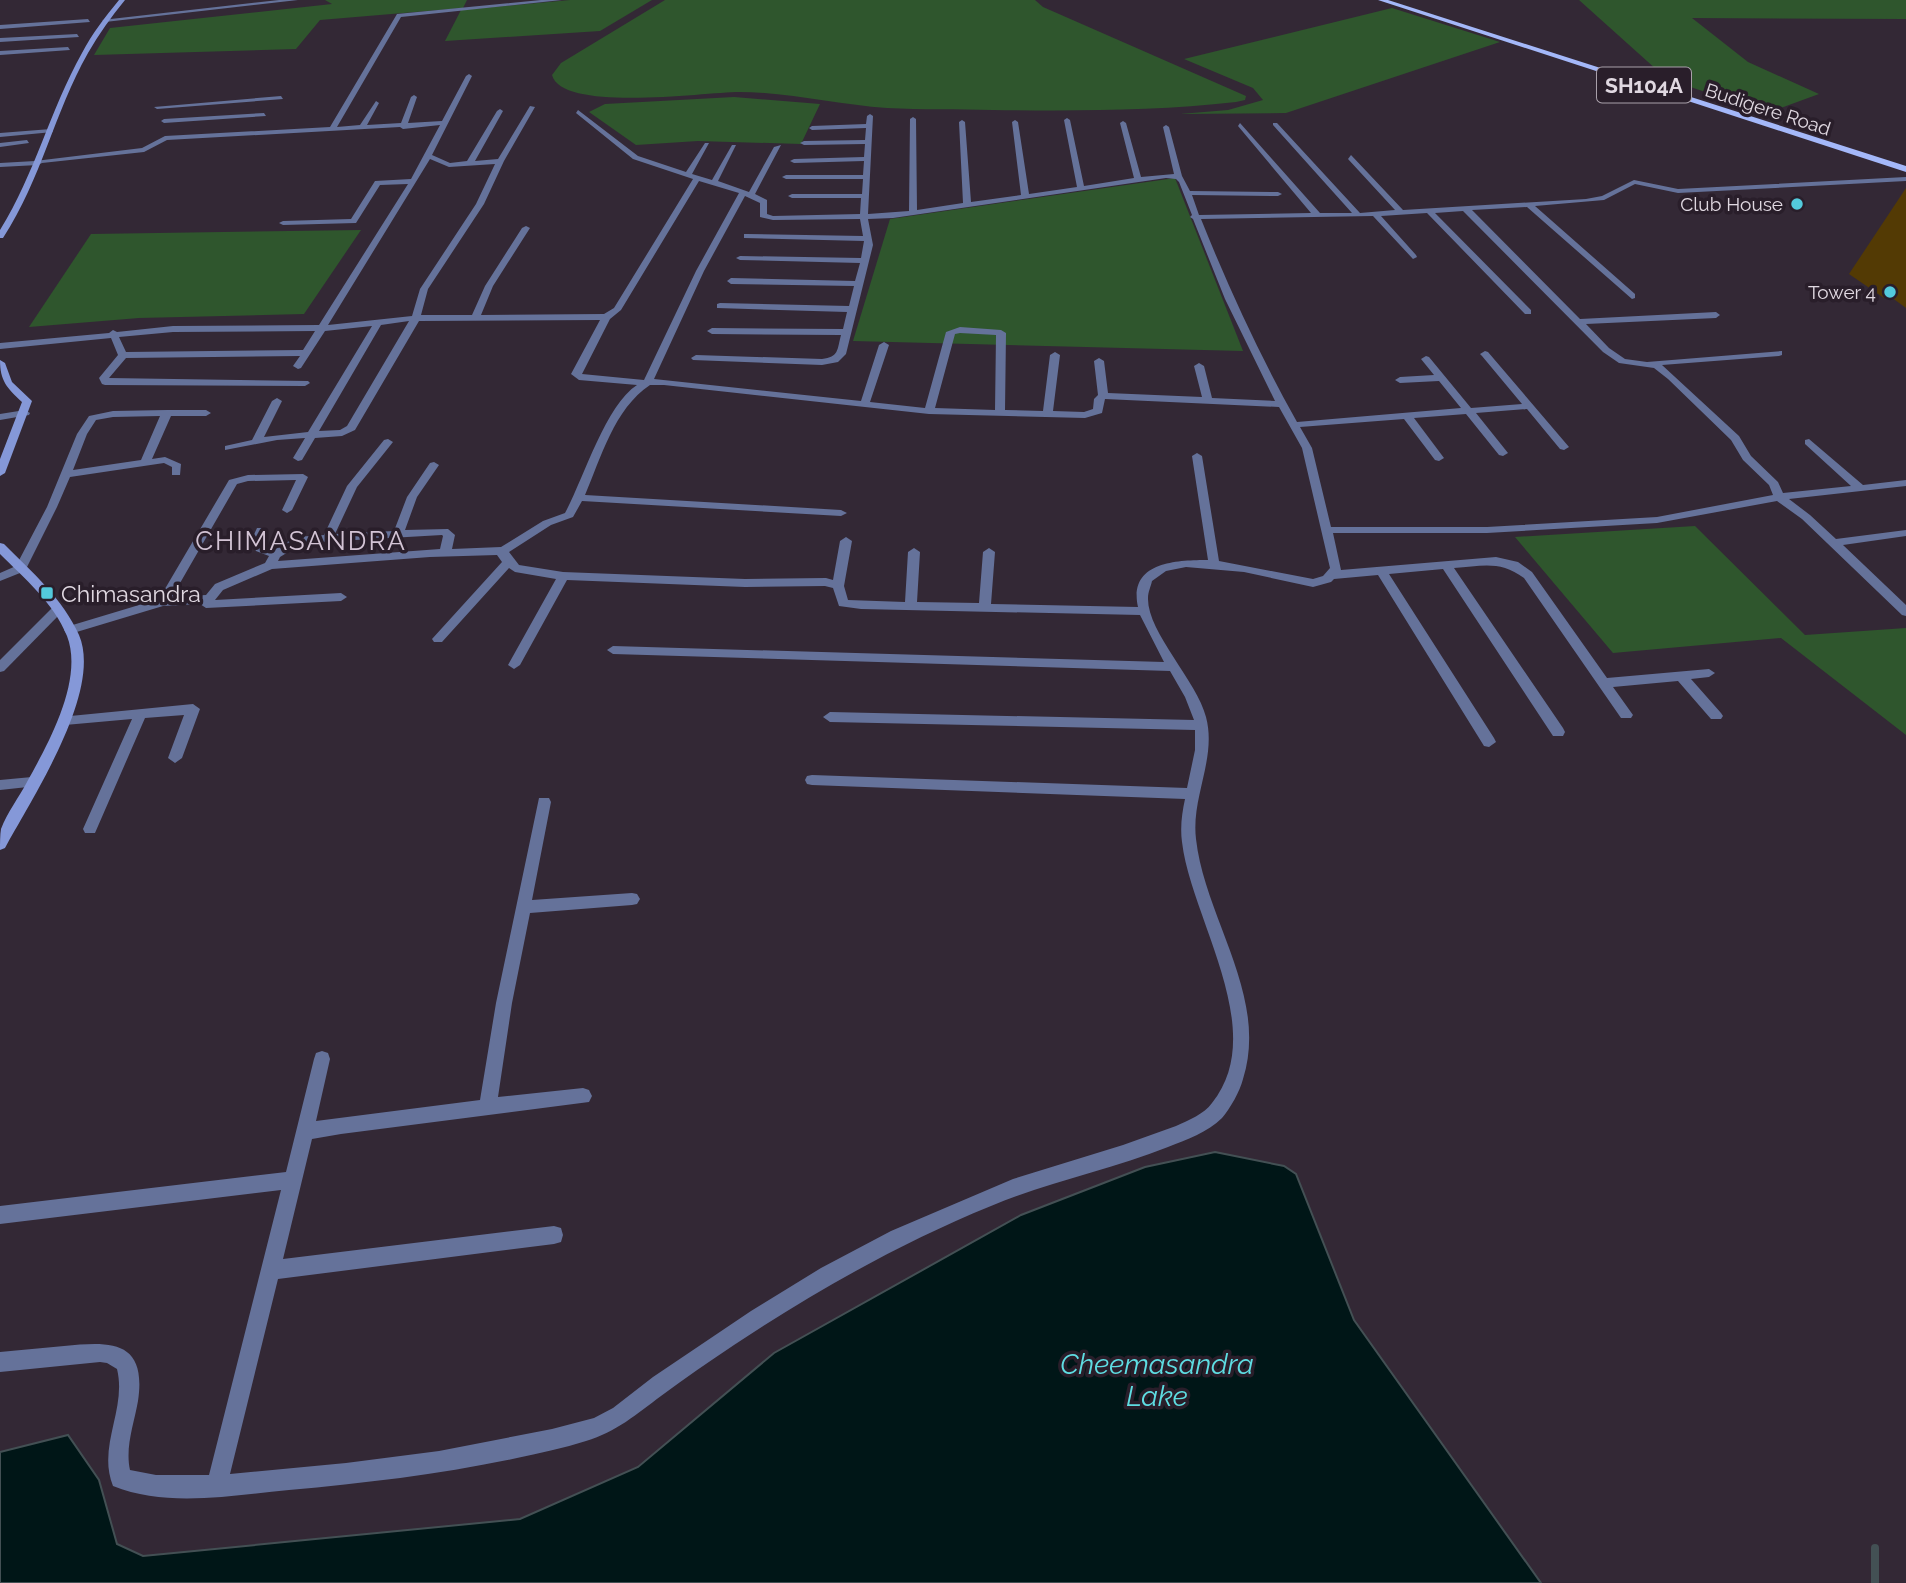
<svg xmlns="http://www.w3.org/2000/svg" width="1906" height="1583" viewBox="0 0 1906 1583" font-family="Raleway,sans-serif">
	<rect width="100%" height="100%" fill="#332835"/>
	<g fill="#2f562d">
		<polygon points="325,0 467,0 463,8 320,20 296,49 94,55 110,28 332,4"/>
		<polygon points="570,0 652,0 600,31 445,41 461,10"/>
		<path d="M 665,0 L 1035,0 L 1043,7 L 1246,96 L 1245,100 L 1236,102 C 1156,111 1074,111 993,110 C 958,109 922,110 887,108 C 838,105 788,92 739,92 C 706,92 562,113 552,75 L 561,63 Z"/>
		<polygon points="1579,0 1906,0 1906,19 1692,18 1748,62 1819,94 1767,113 1667,79"/>
		<polygon points="1392,8 1500,42 1286,113 1180,114 1228,110 1263,100 1253,88 1184,59"/>
		<polygon points="734,97 820,104 801,144 698,141 636,145 589,112 605,104"/>
		<polygon points="1175,178 1243,351 853,341 890,219"/>
		<polygon points="361,230 304,314 139,318 29,327 91,234"/>
		<polygon points="1695,526 1805,635 1906,628 1906,735 1781,638 1613,653 1515,537"/>
	</g>
	<polygon fill="#001617" stroke="#435054" stroke-width="2" points="1215,1152 1284,1166 1296,1174 1354,1320 1541,1583 0,1583 0,1452 68,1435 99,1480 117,1544 143,1556 520,1519 638,1467 774,1353 1021,1215 1145,1167"/>
	<g fill="none" stroke-linecap="round" stroke-linejoin="round">
		<polyline stroke="#435054" stroke-width="8" points="1875,1548 1875,1583"/>
		<g fill="#65729a" fill-rule="evenodd">
			<polygon points="279,0 298,0 105,22 102,20"/>
			<path d="M 541,0 L 562,0 L 401,17 L 337,127 L 360,125 L 376,101 L 379,103 L 367,125 L 401,123 L 411,97 L 414,95 L 417,97 L 408,123 L 442,121 L 466,76 L 469,74 L 472,76 L 432,155 L 450,163 L 467,161 L 497,111 L 500,109 L 503,111 L 475,161 L 498,159 L 530,106 L 535,107 L 504,161 L 484,204 L 428,289 L 421,315 L 472,315 L 485,286 L 522,228 L 526,226 L 530,228 L 493,286 L 481,315 L 604,314 L 614,308 L 693,179 L 633,159 L 576,113 L 578,110 L 638,156 L 686,172 L 705,143 L 709,143 L 692,174 L 712,180 L 732,145 L 736,145 L 718,181 L 749,192 L 774,147 L 781,145 L 755,194 L 767,200 L 767,214 L 773,216 L 860,214 L 861,198 L 792,198 L 788,196 L 792,194 L 862,194 L 863,179 L 786,179 L 782,177 L 786,175 L 863,175 L 864,161 L 794,163 L 790,161 L 794,159 L 864,157 L 865,144 L 804,145 L 800,143 L 804,141 L 865,140 L 866,128 L 812,130 L 809,128 L 812,126 L 866,124 L 867,116 L 870,114 L 873,116 L 868,214 L 909,211 L 910,119 L 913,117 L 916,119 L 917,210 L 963,203 L 959,122 L 962,120 L 965,122 L 971,202 L 1021,195 L 1012,122 L 1015,120 L 1018,122 L 1029,194 L 1077,187 L 1064,120 L 1067,118 L 1070,120 L 1084,186 L 1134,178 L 1120,123 L 1123,121 L 1126,123 L 1141,177 L 1174,174 L 1163,127 L 1166,125 L 1169,127 L 1182,176 L 1190,191 L 1278,192 L 1282,194 L 1278,196 L 1192,195 L 1199,215 L 1311,213 L 1238,126 L 1240,123 L 1320,213 L 1352,213 L 1273,125 L 1273,123 L 1277,123 L 1360,213 L 1395,210 L 1348,159 L 1351,155 L 1403,210 L 1586,199 L 1602,196 L 1634,180 L 1678,189 L 1906,177 L 1906,181 L 1678,193 L 1635,184 L 1604,200 L 1535,206 L 1635,294 L 1635,298 L 1632,299 L 1527,207 L 1472,210 L 1580,319 L 1716,312 L 1720,315 L 1716,318 L 1586,324 L 1609,348 L 1625,359 L 1647,362 L 1782,351 L 1782,355 L 1779,356 L 1662,365 L 1739,436 L 1751,456 L 1778,482 L 1783,493 L 1851,486 L 1805,444 L 1805,440 L 1809,439 L 1863,485 L 1906,480 L 1906,486 L 1789,499 L 1810,515 L 1836,539 L 1906,530 L 1906,536 L 1843,545 L 1906,605 L 1906,616 L 1902,615 L 1802,519 L 1777,501 L 1657,523 L 1487,533 L 1333,533 L 1341,570 L 1496,557 L 1518,562 L 1532,572 L 1607,678 L 1709,669 L 1715,673 L 1709,677 L 1691,679 L 1721,713 L 1723,716 L 1721,719 L 1711,719 L 1678,681 L 1613,687 L 1633,715 L 1631,718 L 1621,718 L 1524,578 C 1500,560 1482,566 1454,568 L 1563,728 L 1565,732 L 1563,736 L 1553,736 L 1443,569 L 1389,574 L 1494,738 L 1496,742 L 1489,747 L 1484,746 L 1378,575 L 1334,579 L 1331,582 L 1313,587 L 1244,572 L 1186,567 L 1166,571 L 1152,581 C 1151,586 1148,592 1148,598 C 1147,632 1197,681 1206,717 C 1217,758 1191,797 1196,839 C 1205,919 1269,996 1243,1079 C 1240,1091 1230,1109 1222,1118 C 1208,1132 1186,1140 1168,1147 C 1110,1170 1048,1182 991,1206 C 900,1243 816,1291 734,1345 C 710,1361 685,1378 661,1396 C 637,1414 616,1432 586,1441 C 564,1448 540,1453 517,1458 C 442,1474 366,1483 289,1490 C 232,1495 168,1508 113,1486 C 97,1446 127,1409 117,1369 L 107,1363 L 100,1362 L 0,1372 L 0,1352 C 21,1350 43,1348 64,1346 C 111,1341 147,1340 138,1401 C 134,1424 125,1447 130,1470 L 156,1475 L 209,1475 L 281,1190 L 0,1224 L 0,1206 L 286,1172 L 314,1059 L 316,1053 L 322,1051 L 328,1053 L 330,1059 L 316,1121 L 480,1100 L 496,1003 L 539,798 L 549,798 L 551,802 L 532,900 L 632,893 L 637,894 L 640,899 L 637,904 L 632,905 L 530,913 L 512,1003 L 498,1097 L 583,1088 L 589,1090 L 592,1096 L 589,1102 L 341,1134 L 312,1139 L 283,1259 L 554,1226 L 561,1228 L 563,1235 L 561,1242 L 554,1244 L 278,1279 L 230,1474 L 346,1463 L 439,1451 L 552,1429 L 594,1418 L 613,1408 L 653,1377 L 751,1311 L 821,1268 L 891,1231 L 1013,1179 L 1123,1145 L 1176,1126 C 1189,1120 1204,1114 1212,1103 C 1270,1031 1191,919 1182,842 C 1180,827 1182,813 1185,799 L 812,785 L 807,784 L 805,780 L 807,776 L 812,775 L 1187,788 L 1195,750 L 1195,730 L 830,722 L 823,717 L 830,712 L 1194,720 L 1185,697 L 1170,671 L 613,654 L 607,650 L 613,646 L 1164,662 L 1140,615 L 861,609 L 839,606 L 833,588 L 825,586 L 745,587 L 567,580 L 520,665 L 514,669 L 508,665 L 556,579 L 515,572 L 509,568 L 442,642 L 434,642 L 432,639 L 502,562 L 497,555 L 430,557 L 272,569 L 223,590 L 215,600 L 341,593 L 347,597 L 341,601 L 206,608 L 200,604 L 163,606 L 70,634 L 66,633 L 64,630 L 66,627 L 159,599 L 229,480 L 248,475 L 303,474 L 308,477 L 292,510 L 287,513 L 282,510 L 296,480 L 248,481 L 237,484 L 172,597 L 206,595 L 215,584 L 265,563 L 269,556 L 256,551 L 251,541 L 257,528 L 265,528 L 267,530 L 263,541 L 265,546 L 274,550 L 296,537 L 324,535 L 347,486 L 384,440 L 388,439 L 393,442 L 357,487 L 335,534 L 394,531 L 407,497 L 430,463 L 434,462 L 439,465 L 417,497 L 405,530 L 448,529 L 455,535 L 452,549 L 501,547 L 543,521 L 565,513 C 584,478 605,406 637,385 L 579,380 L 571,374 L 600,320 L 419,321 L 355,430 L 342,436 L 315,438 L 302,460 L 298,461 L 293,458 L 305,438 L 277,440 L 225,450 L 225,446 L 252,440 L 272,401 L 277,398 L 282,401 L 264,437 L 308,432 L 372,326 L 325,331 L 301,368 L 298,369 L 293,366 L 300,356 L 126,358 L 109,378 L 308,381 L 310,383 L 305,386 L 105,385 L 102,384 L 99,378 L 118,355 L 111,338 L 0,349 L 0,343 L 109,333 L 113,330 L 117,332 L 173,326 L 319,325 L 408,184 L 380,185 L 356,223 L 283,225 L 279,223 L 283,221 L 351,219 L 375,181 L 411,179 L 440,125 L 403,129 L 400,127 L 167,140 L 144,152 L 42,163 L 38,165 L 0,167 L 0,163 L 35,161 L 142,148 L 165,136 L 330,127 L 397,14 ZM 430,159 L 449,167 L 495,164 L 476,204 L 420,289 L 412,316 L 328,325 ZM 1166,178 L 1176,179 L 1179,182 L 1192,215 L 1190,217 L 1193,219 L 1225,299 L 1275,401 L 1212,398 L 1204,366 L 1199,363 L 1194,366 L 1202,397 L 1108,393 L 1104,361 L 1099,358 L 1094,361 L 1098,395 L 1094,399 L 1093,409 L 1084,412 L 1053,411 L 1060,355 L 1055,352 L 1050,355 L 1043,411 L 1005,410 L 1006,333 L 1001,330 L 960,327 L 946,332 L 925,408 L 870,402 L 889,345 L 884,342 L 879,345 L 861,401 L 654,379 L 704,271 L 745,196 L 760,203 L 760,217 L 773,220 L 860,219 L 863,236 L 747,234 L 744,234 L 744,238 L 864,241 L 861,258 L 740,256 L 736,258 L 740,260 L 860,263 L 855,281 L 731,278 L 727,281 L 731,284 L 854,286 L 849,306 L 720,303 L 717,304 L 717,308 L 847,312 L 843,329 L 712,328 L 707,331 L 712,334 L 841,335 C 837,350 839,357 822,359 L 696,355 L 691,358 L 693,360 L 822,365 L 838,362 L 846,354 L 873,245 L 868,219 L 893,218 ZM 699,181 L 739,193 L 696,271 L 644,380 L 582,374 L 610,319 L 621,310 ZM 1463,211 L 1603,352 L 1619,363 L 1654,368 L 1668,379 L 1731,440 L 1743,460 L 1769,485 L 1773,495 L 1657,517 L 1487,527 L 1331,527 L 1312,448 L 1300,427 L 1404,419 L 1435,460 L 1439,461 L 1444,458 L 1414,418 L 1466,414 L 1499,455 L 1503,456 L 1508,453 L 1476,413 L 1527,409 L 1560,449 L 1564,450 L 1569,447 L 1488,352 L 1485,351 L 1480,354 L 1482,356 L 1522,404 L 1471,408 L 1429,357 L 1426,356 L 1421,359 L 1434,375 L 1400,377 L 1395,380 L 1400,383 L 1439,381 L 1461,408 L 1297,422 C 1260,356 1229,289 1201,219 L 1373,216 L 1413,259 L 1417,257 L 1416,255 L 1381,216 L 1427,213 L 1525,314 L 1531,314 L 1531,310 L 1435,213 ZM 409,321 L 347,426 L 340,430 L 319,431 L 381,325 ZM 315,331 L 303,350 L 126,352 L 119,337 L 173,332 ZM 960,333 L 996,335 L 995,410 L 935,408 L 955,334 ZM 650,385 L 664,385 L 929,414 L 1085,418 L 1102,413 L 1105,399 L 1279,407 L 1302,448 L 1330,568 L 1323,576 L 1313,579 L 1219,561 L 1202,456 L 1197,453 L 1192,456 L 1208,560 C 1176,560 1128,562 1138,607 L 991,604 L 995,552 L 989,548 L 983,552 L 979,603 L 917,602 L 920,552 L 914,548 L 908,552 L 905,602 L 848,600 L 844,586 L 852,541 L 846,537 L 840,541 L 833,580 L 826,578 L 745,579 L 563,572 L 519,565 L 509,552 L 551,525 L 573,517 L 582,501 L 841,516 L 847,513 L 841,510 L 585,495 C 601,458 614,409 650,385 ZM 442,535 L 443,536 L 440,549 L 278,561 L 280,557 L 303,543 Z"/>
			<polygon points="88,19 90,22 0,29 0,25"/>
			<polygon points="77,34 79,37 0,42 0,38"/>
			<polygon points="68,47 70,50 0,55 0,51"/>
			<polygon points="281,96 283,99 157,109 154,107"/>
			<polygon points="264,113 266,116 164,123 161,121 164,119"/>
			<polygon points="51,129 53,132 0,137 0,133"/>
			<polygon points="27,140 29,143 0,147 0,143"/>
			<polygon points="25,410 30,413 29,415 0,420 0,414"/>
			<path d="M 167,410 L 206,410 L 211,413 L 206,416 L 171,416 L 152,459 L 165,457 L 181,464 L 180,475 L 172,475 L 172,467 L 164,463 L 70,477 L 57,507 L 25,571 L 0,581 L 0,573 L 16,566 L 47,507 L 77,434 L 89,416 L 113,411 ZM 160,416 L 141,460 L 73,470 L 87,434 L 96,420 L 113,417 Z"/>
			<polygon points="57,606 61,607 63,610 61,613 4,671 0,672 0,660 53,607"/>
			<polygon points="193,704 200,709 182,758 175,763 168,758 184,715 145,718 95,833 85,833 83,829 132,719 65,725 58,720 60,717"/>
			<polygon points="32,777 37,778 39,782 37,786 0,790 0,780"/>
		</g>
		<g fill="#8598d8" fill-rule="evenodd">
			<path d="M 119,0 L 125,0 C 111,17 99,34 88,53 C 54,113 42,178 3,238 L 0,238 L 0,230 C 35,174 50,110 82,53 C 92,34 105,17 119,0 Z"/>
			<path d="M 0,360 L 5,363 L 12,382 L 32,401 L 5,473 L 0,476 L 0,459 L 22,402 C 7,388 0,381 0,360 Z"/>
			<path d="M 0,543 L 4,544 C 32,572 63,599 79,635 C 103,691 32,798 5,848 L 0,850 C 0,843 0,835 1,829 C 7,813 19,797 27,782 C 48,744 84,680 67,636 C 54,603 24,578 0,554 Z"/>
		</g>
		<polygon fill="#a4b8f9" fill-rule="evenodd" points="1378,0 1388,0 1906,166 1906,172"/>
	</g>
	<polygon fill="#533a04" points="1906,188 1906,308 1891,297 1884,298 1849,274"/>
	<g fill="#53cadc" stroke="#291e2a" stroke-width="2.5">
		<circle cx="1797" cy="204" r="7"/>
		<circle cx="1890" cy="292" r="7"/>
		<rect x="40" y="586" width="14" height="14" rx="3.5"/>
	</g>
	<g text-anchor="middle" dominant-baseline="central" stroke-width="7" stroke-linejoin="round" paint-order="stroke">
		<g font-size="19" fill="#e0d8e1" stroke="#291e2a">
			<text transform="translate(1768 109) rotate(18)">Budigere Road</text>
		</g>
		<g font-size="19" fill="#e0d8e1" stroke="#291e2a" text-anchor="end">
			<text x="1783" y="204">Club House</text>
			<text x="1876" y="292">Tower 4</text>
		</g>
		<rect fill="#291e2a" stroke="#a9a0aa" stroke-width="2" x="1597" y="67.5" width="94" height="35" rx="5"/>
		<g font-size="21" font-weight="bold" fill="#e0d8e1">
			<text x="1644" y="85">SH104A</text>
		</g>
		<g font-size="23" fill="#e0d8e1" stroke="#291e2a" text-anchor="start">
			<text x="61" y="593">Chimasandra</text>
		</g>
		<g font-size="26" letter-spacing="2" fill="#d3c4d5" stroke="#291e2a">
			<text x="301" y="541">CHIMASANDRA</text>
		</g>
		<g font-size="28" font-style="italic" fill="#5edde2" stroke="#291e2a">
			<text x="1157" y="1364">Cheemasandra<tspan x="1157" dy="32">Lake</tspan></text>
		</g>
	</g>
</svg>
